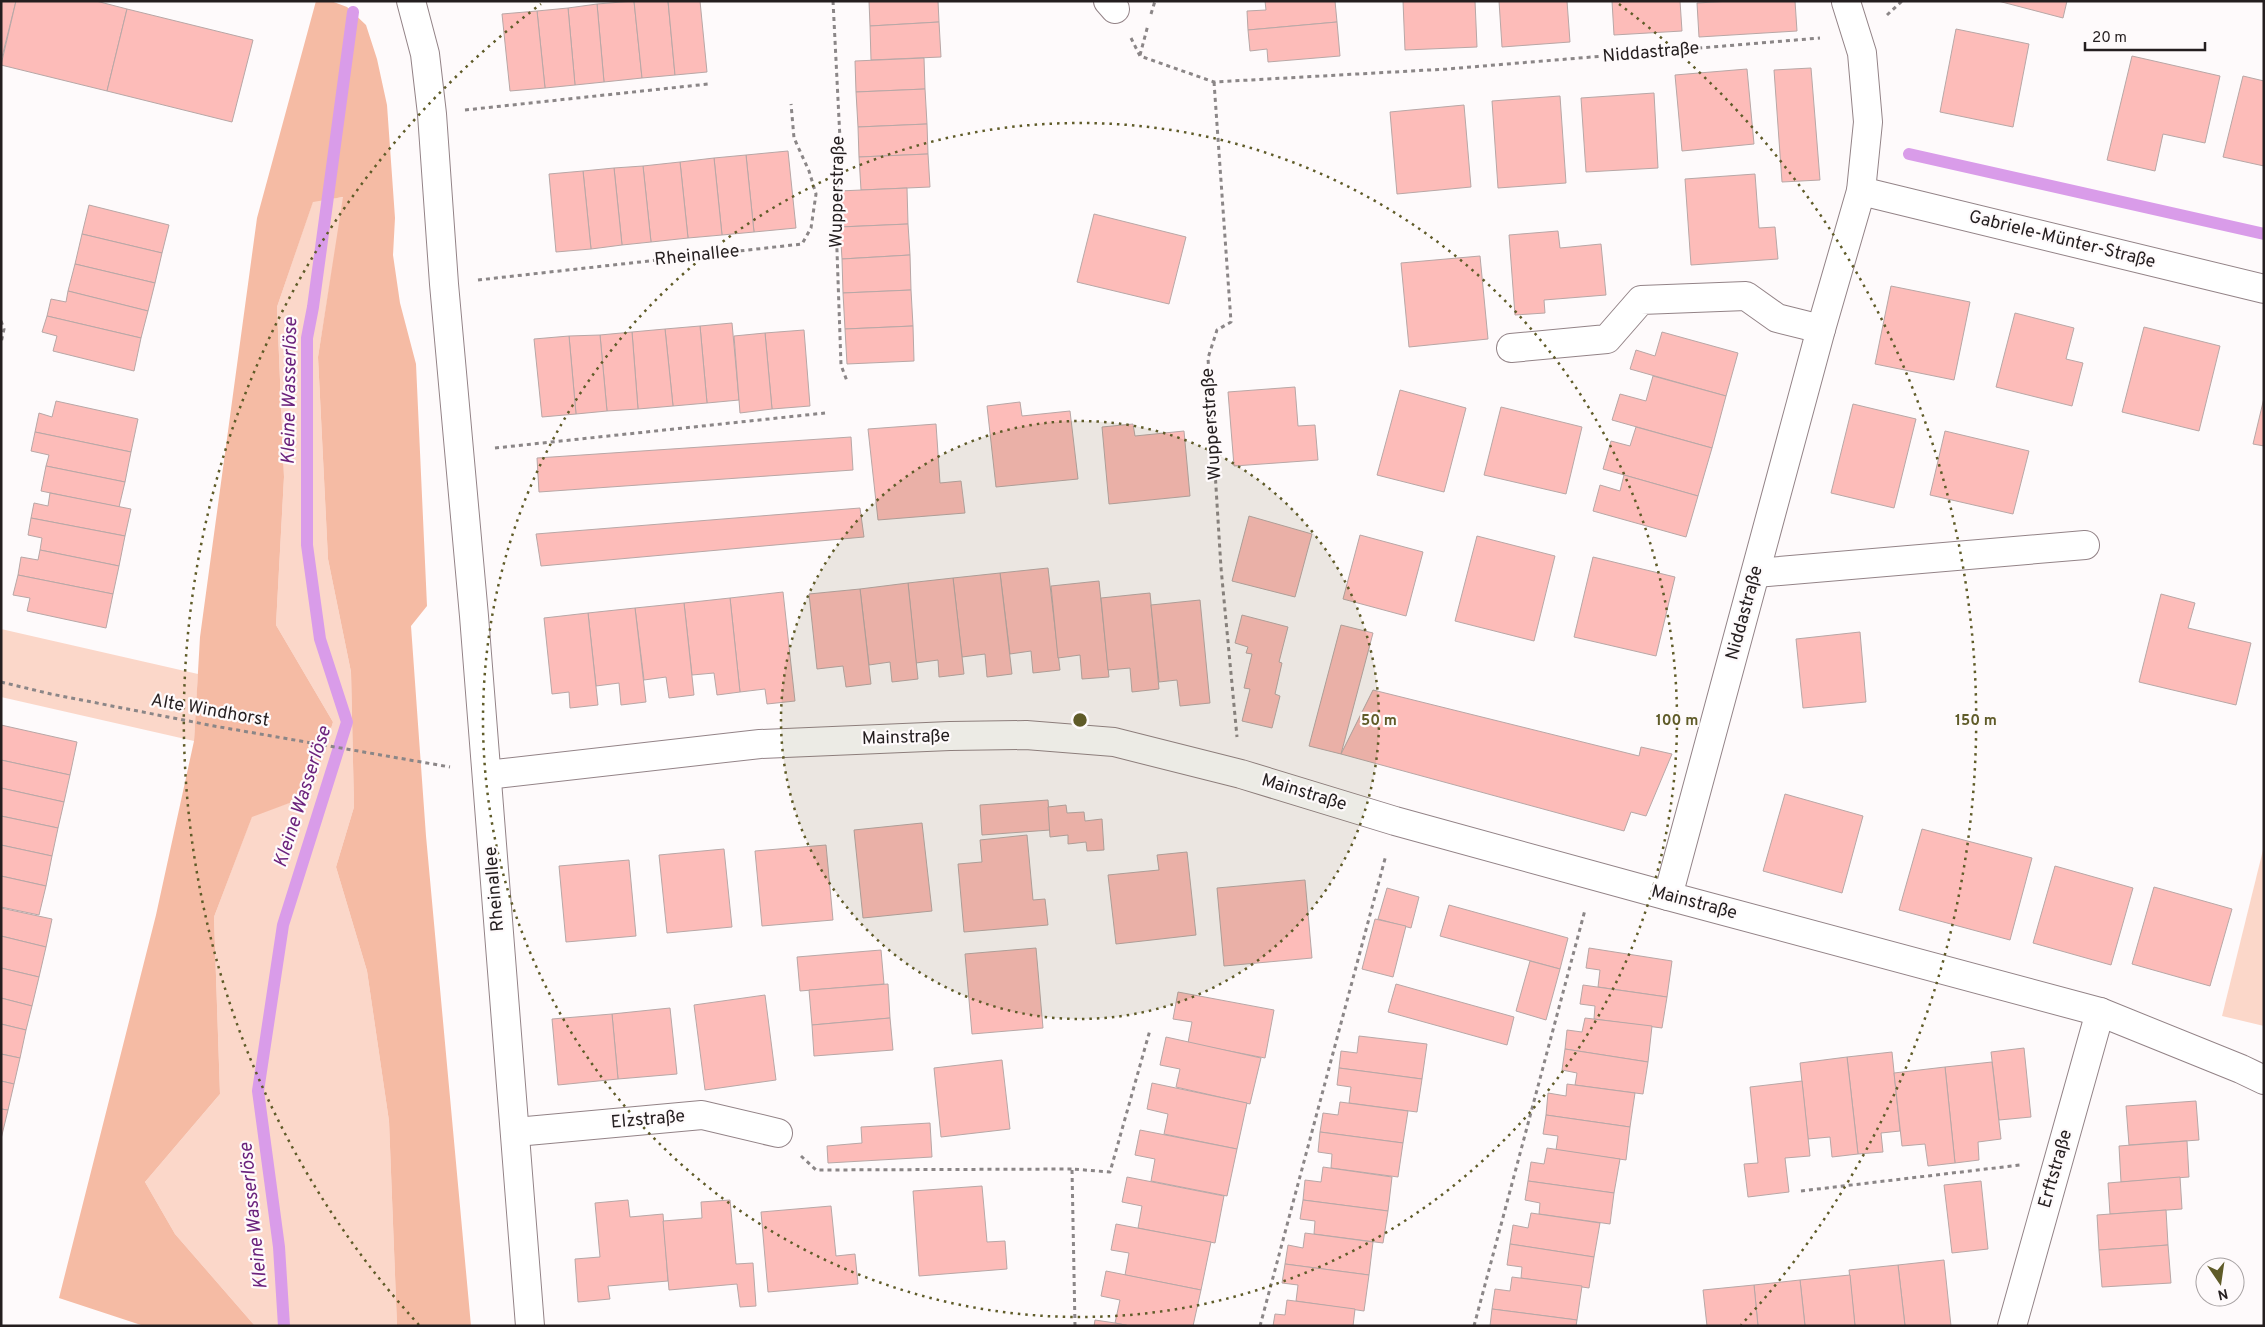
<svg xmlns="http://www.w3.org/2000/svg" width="2265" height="1327" viewBox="0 0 2265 1327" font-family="Overpass,sans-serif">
	<rect width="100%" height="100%" fill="#fefafb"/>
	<g fill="#fbd7c9">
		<polygon points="344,197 318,357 328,559 351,672 354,807 336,867 367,971 389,1121 397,1326 255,1326 175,1234 145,1182 220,1094 214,917 252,816 311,795 333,722 276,625 284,477 277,307 313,201"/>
		<polygon points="1,629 198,674 194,741 1,697"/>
		<polygon points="2264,846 2264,1026 2222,1016"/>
	</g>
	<polygon fill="#f5bba4" points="316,1 331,1 347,7 366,25 377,59 387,105 395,218 393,255 400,303 416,364 427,606 411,626 426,836 471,1326 397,1326 389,1121 367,971 336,867 354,807 351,672 328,559 318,357 343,197 313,202 277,307 284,477 276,625 333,722 311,795 252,817 214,917 220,1094 145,1182 175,1234 255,1326 144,1326 59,1298 156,915 194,741 200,637 257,218"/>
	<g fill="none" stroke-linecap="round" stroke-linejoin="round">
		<g stroke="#d99ce9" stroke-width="12">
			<polyline points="1909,154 2264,234"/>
			<polyline points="284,1326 279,1247 258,1091 283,925 347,722 320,639 307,545 307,338 313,307 353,12"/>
		</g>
	</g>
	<g fill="#fdbcb9" stroke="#b8a7a6">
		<polygon points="1,1 16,1 1,61"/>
		<polygon points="16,1 96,1 127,9 107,91 1,65"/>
		<polygon points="634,1 642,78 604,82 597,4"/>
		<polygon points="634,1 668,1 675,75 642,78"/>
		<polygon points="668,1 700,1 707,72 675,75"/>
		<polygon points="869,1 938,1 939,22 870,26"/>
		<polygon points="1265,1 1335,1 1337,22 1248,30 1247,11 1266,10"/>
		<polygon points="1403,1 1475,1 1477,47 1405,50"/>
		<polygon points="1499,1 1567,1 1570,42 1502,47"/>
		<polygon points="1612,1 1680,1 1682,31 1614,35"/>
		<polygon points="1731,1 1795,1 1797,31 1699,37 1697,3"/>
		<polygon points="1998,1 2067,1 2063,18"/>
		<polygon points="597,4 604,82 575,85 568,8"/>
		<polygon points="568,8 575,85 545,88 537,11"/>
		<polygon points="127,9 253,40 232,122 107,91"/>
		<polygon points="537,11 545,88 510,91 502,14"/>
		<polygon points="939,22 941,57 871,60 870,26"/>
		<polygon points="1337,22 1340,56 1268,62 1267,49 1250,51 1248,30"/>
		<polygon points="1956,29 2029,44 2013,127 1940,112"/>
		<polygon points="2132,56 2220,76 2205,143 2163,134 2155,171 2107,160"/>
		<polygon points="924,58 925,89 856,92 855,61"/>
		<polygon points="1811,68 1820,180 1782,182 1774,70"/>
		<polygon points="1747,69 1754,144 1682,151 1675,75"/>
		<polygon points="2243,76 2264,81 2264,166 2223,157"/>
		<polygon points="925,89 927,124 858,127 856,92"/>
		<polygon points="1654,93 1658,168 1586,172 1581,98"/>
		<polygon points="1560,96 1566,183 1498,188 1492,101"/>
		<polygon points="1464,105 1471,187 1397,194 1390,112"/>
		<polygon points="927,124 928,154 859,157 858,127"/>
		<polygon points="788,151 796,228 754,232 746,155"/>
		<polygon points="928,154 930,187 861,190 859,157"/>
		<polygon points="746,155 754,232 722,235 714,158"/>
		<polygon points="714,158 722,235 688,238 680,162"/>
		<polygon points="680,162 688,238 651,242 643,166"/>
		<polygon points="643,166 651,242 622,245 614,168"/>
		<polygon points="614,168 622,245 591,249 583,171"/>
		<polygon points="583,171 591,249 556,252 549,174"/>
		<polygon points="1755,174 1759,228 1775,227 1778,259 1691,265 1685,179"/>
		<polygon points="907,188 908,224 840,227 839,191"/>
		<polygon points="89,205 169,225 162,253 82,234"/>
		<polygon points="1094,214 1186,237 1169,304 1077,282"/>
		<polygon points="908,224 910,255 842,259 840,227"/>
		<polygon points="1558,231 1560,248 1601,244 1606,295 1544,300 1545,313 1515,315 1509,235"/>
		<polygon points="82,234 162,253 155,283 75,264"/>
		<polygon points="910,255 911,290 843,293 842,259"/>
		<polygon points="1480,256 1488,339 1409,347 1401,263"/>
		<polygon points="75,264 155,283 148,311 68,291"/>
		<polygon points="1891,286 1970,302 1954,380 1875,364"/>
		<polygon points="911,290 913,326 845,329 843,293"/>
		<polygon points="68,291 148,311 141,338 47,316 51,299 66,302"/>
		<polygon points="2015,313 2074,328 2066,359 2083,363 2072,406 1996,387"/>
		<polygon points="47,316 141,338 134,371 53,351 57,336 42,332"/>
		<polygon points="732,323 739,400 707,403 700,326"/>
		<polygon points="700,326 707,403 673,406 665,329"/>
		<polygon points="913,326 914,361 847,364 845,329"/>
		<polygon points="2144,327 2220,346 2199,431 2122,412"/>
		<polygon points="665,329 673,406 638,409 632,332"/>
		<polygon points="804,330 810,406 772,409 765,333"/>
		<polygon points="632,332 638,409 607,411 600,335"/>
		<polygon points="1662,332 1738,353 1726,396 1630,369 1636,350 1655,356"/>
		<polygon points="765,333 772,409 740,413 734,336"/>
		<polygon points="600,335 607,411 576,414 569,336"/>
		<polygon points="569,336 576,414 542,417 534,339"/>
		<polygon points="1653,376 1726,396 1712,448 1612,420 1620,394 1646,401"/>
		<polygon points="1295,387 1298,426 1315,425 1318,460 1234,466 1228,392"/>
		<polygon points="1400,390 1466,408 1444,492 1377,475"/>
		<polygon points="2264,398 2264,446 2253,444"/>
		<polygon points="56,401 138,419 131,452 35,432 39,413 52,417"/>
		<polygon points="1020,402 1022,416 1070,411 1078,479 996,487 987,406"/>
		<polygon points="1853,404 1916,419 1894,508 1831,493"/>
		<polygon points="1501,407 1582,427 1566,494 1484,475"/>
		<polygon points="936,424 940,483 961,481 965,513 878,520 868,429"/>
		<polygon points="1133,424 1135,436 1184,431 1190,496 1109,504 1102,427"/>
		<polygon points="1636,427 1712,448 1698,496 1603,469 1611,441 1630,446"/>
		<polygon points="1945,431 2029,451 2013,514 1930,495"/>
		<polygon points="35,432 131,452 125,482 46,466 49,455 31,451"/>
		<polygon points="851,437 853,470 539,492 537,458"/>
		<polygon points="46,466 125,482 119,507 41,491"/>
		<polygon points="1624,475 1698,496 1686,537 1593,511 1600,485 1620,491"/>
		<polygon points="50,493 131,509 125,536 31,518 34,503 48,506"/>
		<polygon points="860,508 864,537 541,566 536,534"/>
		<polygon points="1249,516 1312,534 1295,597 1232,581"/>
		<polygon points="31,518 125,536 119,566 40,550 42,538 28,535"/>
		<polygon points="1360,535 1423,552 1406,616 1343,599"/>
		<polygon points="1477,536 1555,556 1534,641 1455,621"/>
		<polygon points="40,550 119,566 113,594 18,575 21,557 38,560"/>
		<polygon points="1593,557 1675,577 1656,656 1574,637"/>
		<polygon points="1048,568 1060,670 1033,673 1031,651 1010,654 1000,573"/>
		<polygon points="1000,573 1012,674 987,677 985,654 962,657 953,578"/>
		<polygon points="18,575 113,594 106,628 27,611 30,598 13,595"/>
		<polygon points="953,578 964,674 939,677 938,660 916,663 908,583"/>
		<polygon points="1099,581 1109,677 1082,679 1080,655 1058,658 1051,586"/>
		<polygon points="908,583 918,679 892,682 890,662 869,665 860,589"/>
		<polygon points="860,589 871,684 846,687 843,666 817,669 809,594"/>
		<polygon points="783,592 795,701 767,704 765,689 740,692 730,598"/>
		<polygon points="1150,593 1159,689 1132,692 1130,668 1108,670 1101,598"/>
		<polygon points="2161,594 2195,603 2188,628 2251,643 2236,705 2139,682"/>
		<polygon points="730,598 740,692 717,695 714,673 692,675 684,603"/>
		<polygon points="1200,600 1210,703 1180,706 1177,680 1159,682 1151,605"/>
		<polygon points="684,603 694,695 669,698 666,677 644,680 635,608"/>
		<polygon points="635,608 646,702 621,705 619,683 596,686 588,613"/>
		<polygon points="588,613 598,705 570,708 569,692 552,694 544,618"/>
		<polygon points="1242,615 1288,627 1279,662 1282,663 1275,694 1280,696 1272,728 1242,721 1250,689 1244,688 1252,654 1246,653 1248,647 1235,643"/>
		<polygon points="1341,625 1373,633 1341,754 1309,746"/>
		<polygon points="1860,632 1866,702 1803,708 1796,639"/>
		<polygon points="1373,690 1639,756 1641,747 1672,754 1646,816 1631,812 1624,831 1341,754"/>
		<polygon points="1,725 77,742 70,775 1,760"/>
		<polygon points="1,760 70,775 64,802 1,788"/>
		<polygon points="1,788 64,802 58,828 1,816"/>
		<polygon points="1785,794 1863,816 1842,893 1763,871"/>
		<polygon points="1048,800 1050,830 982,835 980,805"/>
		<polygon points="1066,805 1067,813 1084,812 1085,821 1102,819 1104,850 1087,851 1086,842 1068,844 1068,835 1050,837 1048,807"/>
		<polygon points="1,816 58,828 52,856 1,845"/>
		<polygon points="922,823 932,911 863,918 854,830"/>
		<polygon points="1922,829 2032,858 2010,940 1899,910"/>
		<polygon points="1027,835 1033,900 1045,899 1048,925 964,932 958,864 982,862 980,840"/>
		<polygon points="1,845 52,856 46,886 1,876"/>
		<polygon points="826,845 833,920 762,926 755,851"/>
		<polygon points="724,849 732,927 667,933 659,855"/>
		<polygon points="1187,852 1196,935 1116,944 1108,875 1159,870 1157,855"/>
		<polygon points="629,860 636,936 566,942 559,866"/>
		<polygon points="2055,866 2133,888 2111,965 2033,943"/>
		<polygon points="1,876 46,886 39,915 1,907"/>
		<polygon points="1305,880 1312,958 1224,966 1217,888"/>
		<polygon points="2154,887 2232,909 2210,986 2132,964"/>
		<polygon points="1387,888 1419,897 1411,928 1378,919"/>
		<polygon points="1449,905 1568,938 1560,969 1440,936"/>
		<polygon points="1,908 52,919 46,947 1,936"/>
		<polygon points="1375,919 1406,926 1393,977 1362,969"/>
		<polygon points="1,936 46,947 39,977 1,968"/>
		<polygon points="1036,948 1043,1028 972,1034 965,954"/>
		<polygon points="1589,948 1672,961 1667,997 1598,987 1600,970 1586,968"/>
		<polygon points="881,950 884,984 800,991 797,957"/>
		<polygon points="1530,961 1560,969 1546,1020 1516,1011"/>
		<polygon points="1,968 39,977 32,1006 1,998"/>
		<polygon points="888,984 890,1018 812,1025 809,990"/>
		<polygon points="1396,984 1514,1017 1507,1045 1388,1012"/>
		<polygon points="1583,985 1667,997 1662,1028 1594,1019 1595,1006 1580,1004"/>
		<polygon points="1178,992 1274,1010 1265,1058 1188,1043 1192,1022 1173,1019"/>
		<polygon points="765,995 776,1080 705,1090 694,1005"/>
		<polygon points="1,998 32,1006 26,1030 1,1024"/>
		<polygon points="670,1008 677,1074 618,1079 612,1014"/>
		<polygon points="612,1014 618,1079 558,1085 552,1019"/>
		<polygon points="890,1018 893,1050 814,1056 812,1025"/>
		<polygon points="1585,1018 1652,1026 1648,1062 1565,1049 1567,1030 1582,1032"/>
		<polygon points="1,1024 26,1030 20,1058 1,1054"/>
		<polygon points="1359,1036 1427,1044 1422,1079 1339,1068 1341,1051 1357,1053"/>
		<polygon points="1166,1037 1261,1058 1250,1104 1176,1087 1180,1069 1160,1065"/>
		<polygon points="2024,1048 2031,1117 1999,1120 1991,1052"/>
		<polygon points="1565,1049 1648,1062 1643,1094 1575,1085 1577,1073 1562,1070"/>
		<polygon points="1892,1052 1900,1131 1881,1133 1883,1152 1858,1154 1847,1057"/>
		<polygon points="1,1054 20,1058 14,1084 1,1081"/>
		<polygon points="1847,1057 1858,1154 1832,1157 1830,1137 1808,1139 1800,1063"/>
		<polygon points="1002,1060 1010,1129 941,1137 934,1068"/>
		<polygon points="1992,1062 2001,1139 1978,1142 1979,1160 1955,1163 1945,1067"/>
		<polygon points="1945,1067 1955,1163 1928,1166 1925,1144 1902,1146 1894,1073"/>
		<polygon points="1339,1068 1422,1079 1417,1112 1349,1103 1351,1087 1337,1085"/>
		<polygon points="1,1081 14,1084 8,1110 1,1109"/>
		<polygon points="1802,1081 1810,1156 1785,1158 1789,1192 1748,1197 1744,1164 1758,1163 1750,1087"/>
		<polygon points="1152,1083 1247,1103 1237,1149 1164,1134 1168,1114 1147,1109"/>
		<polygon points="1567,1084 1635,1093 1630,1127 1546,1115 1548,1093 1566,1096"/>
		<polygon points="2196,1101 2199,1140 2129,1145 2126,1106"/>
		<polygon points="1340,1102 1408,1111 1403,1143 1320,1132 1323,1113 1338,1115"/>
		<polygon points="1,1109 8,1110 1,1139"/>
		<polygon points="1546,1115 1630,1127 1626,1160 1556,1150 1558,1136 1543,1134"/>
		<polygon points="930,1123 932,1157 828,1163 827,1146 862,1143 861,1127"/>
		<polygon points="1140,1130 1237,1149 1227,1196 1151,1181 1155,1159 1135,1155"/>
		<polygon points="1320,1132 1403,1143 1398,1177 1331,1168 1332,1154 1318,1152"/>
		<polygon points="2187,1141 2189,1177 2121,1182 2119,1146"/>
		<polygon points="1547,1148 1620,1159 1614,1193 1528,1181 1531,1162 1544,1164"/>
		<polygon points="1323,1167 1392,1177 1388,1211 1303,1200 1305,1180 1321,1182"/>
		<polygon points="1127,1177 1224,1196 1215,1243 1138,1228 1142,1206 1122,1202"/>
		<polygon points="2180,1177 2182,1209 2110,1214 2108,1183"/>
		<polygon points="1528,1181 1614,1193 1610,1224 1539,1214 1540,1203 1525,1200"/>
		<polygon points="1981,1181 1988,1249 1952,1253 1944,1185"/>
		<polygon points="982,1186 987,1242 1005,1241 1007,1269 919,1276 913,1191"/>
		<polygon points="628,1200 630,1217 663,1214 668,1281 608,1286 610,1299 578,1302 575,1259 600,1257 595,1203"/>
		<polygon points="730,1200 736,1264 753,1263 756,1306 740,1307 737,1284 669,1290 663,1221 702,1218 701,1202"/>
		<polygon points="1303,1200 1388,1211 1383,1243 1314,1234 1315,1221 1300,1219"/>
		<polygon points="831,1206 836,1256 855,1254 858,1284 768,1292 761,1212"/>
		<polygon points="2166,1210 2168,1245 2099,1250 2097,1215"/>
		<polygon points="1531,1213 1600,1223 1594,1257 1510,1244 1513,1225 1528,1228"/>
		<polygon points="1116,1224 1211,1242 1201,1290 1125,1275 1129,1253 1111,1250"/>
		<polygon points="1305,1233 1373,1242 1369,1275 1285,1264 1288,1245 1303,1248"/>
		<polygon points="1510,1244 1594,1257 1589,1288 1521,1278 1522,1267 1507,1265"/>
		<polygon points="2168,1245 2171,1283 2102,1287 2099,1250"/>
		<polygon points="1944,1260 1951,1326 1905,1326 1898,1265"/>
		<polygon points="1285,1264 1369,1275 1364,1311 1296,1301 1298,1285 1282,1283"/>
		<polygon points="1898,1265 1905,1326 1855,1326 1849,1270"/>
		<polygon points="1106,1271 1201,1290 1193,1326 1130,1326 1115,1323 1120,1300 1101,1296"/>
		<polygon points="1850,1275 1855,1326 1805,1326 1800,1280"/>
		<polygon points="1512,1277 1582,1286 1577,1320 1492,1309 1495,1289 1510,1291"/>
		<polygon points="1800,1280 1805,1326 1758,1326 1754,1285"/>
		<polygon points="1754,1285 1758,1326 1707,1326 1703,1290"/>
		<polygon points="1287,1300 1355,1309 1353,1326 1273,1326 1275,1314 1285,1315"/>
		<polygon points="1492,1309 1577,1320 1576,1326 1490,1326"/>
		<polygon points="1095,1320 1115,1323 1130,1326 1094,1326"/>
	</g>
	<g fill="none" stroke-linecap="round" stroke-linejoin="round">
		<defs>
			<g id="minor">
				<polyline points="411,1 425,54 432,114 444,284 474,616 530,1326"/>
				<polyline points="1108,1 1115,9"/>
				<polyline points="1861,191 2264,289"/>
				<polyline points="1511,348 1607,339 1641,300 1746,296 1777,318 1821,329"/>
				<polyline points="1756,573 2085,545"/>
				<polyline points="487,775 760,744 950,736 1026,735 1114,742 1241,774 1395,821 1668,896 2100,1012 2241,1069 2264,1080"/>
				<polyline points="1668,896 1821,329 1861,191 1868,122 1862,53 1846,2"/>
				<polyline points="516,1132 702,1115 778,1133"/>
				<polyline points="2012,1326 2100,1012"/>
			</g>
		</defs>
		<use href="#minor" stroke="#938387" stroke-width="30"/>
		<g stroke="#8b8687" stroke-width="3" stroke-dasharray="4 4" stroke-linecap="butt">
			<polyline points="833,1 840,139 839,180 835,194 841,365 847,381"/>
			<polyline points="1151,14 1155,1"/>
			<polyline points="1887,15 1902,1"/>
			<polyline points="1131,38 1140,56 1214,82 1447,69 1820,38"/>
			<polyline points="1140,55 1148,25"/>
			<polyline points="1214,82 1231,322 1217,330 1208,358 1221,568 1237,737"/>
			<polyline points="465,110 708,84"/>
			<polyline points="478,280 802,244 811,228 816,194 809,171 794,138 791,104"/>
			<polyline points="1,321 4,329 1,343"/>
			<polyline points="495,448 825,413"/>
			<polyline points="1,682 51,694 214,726 450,767"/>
			<polyline points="801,1156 816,1170 1072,1169"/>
			<polyline points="1801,1191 2020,1165"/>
			<polyline points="1075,1326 1072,1169 1110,1172 1150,1030"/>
			<polyline points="1260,1326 1386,855"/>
			<polyline points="1474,1326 1585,910"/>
		</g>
		<use href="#minor" stroke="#fff" stroke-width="28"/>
	</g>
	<circle cx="1080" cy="720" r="299" fill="#5f5b28" fill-opacity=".12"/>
	<g fill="none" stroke="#5f5b28" stroke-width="2.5" stroke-dasharray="2.5 5">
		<circle cx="1080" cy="720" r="299"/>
		<circle cx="1080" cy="720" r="597"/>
		<path d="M419 1325A896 896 0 0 1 541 4M1619 4A896 896 0 0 1 1741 1325"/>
	</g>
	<g text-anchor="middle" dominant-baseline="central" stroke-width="4.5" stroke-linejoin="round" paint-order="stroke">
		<g font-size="18" fill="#241e1f" stroke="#fefafb">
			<text transform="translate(1651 53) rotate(-5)">Niddastraße</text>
			<text transform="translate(838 192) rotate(-89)">Wupperstraße</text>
			<text transform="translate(2062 240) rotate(14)">Gabriele-Münter-Straße</text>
			<text transform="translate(697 256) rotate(-6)">Rheinallee</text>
			<text transform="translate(1212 424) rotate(-94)">Wupperstraße</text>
			<text transform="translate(1745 613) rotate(-75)">Niddastraße</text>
			<text transform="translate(210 711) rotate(10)">Alte Windhorst</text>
			<text transform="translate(906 738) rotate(-2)">Mainstraße</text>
			<text transform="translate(1304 793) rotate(17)">Mainstraße</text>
			<text transform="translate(495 889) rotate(-95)">Rheinallee</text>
			<text transform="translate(1694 903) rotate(15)">Mainstraße</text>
			<text transform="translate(648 1120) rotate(-5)">Elzstraße</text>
			<text transform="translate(2056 1169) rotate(-74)">Erftstraße</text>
		</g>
		<g font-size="19" font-style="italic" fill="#6b227c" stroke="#fefafb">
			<text transform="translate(290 391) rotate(-89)">Kleine Wasserlöse</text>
			<text transform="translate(303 797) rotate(-72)">Kleine Wasserlöse</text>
			<text transform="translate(254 1216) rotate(-96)">Kleine Wasserlöse</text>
		</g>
	</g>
	<circle cx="1080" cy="720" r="8" fill="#5f5b28" stroke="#fefafb" stroke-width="2.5"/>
	<g font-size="15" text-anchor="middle" font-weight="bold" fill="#5f5b28" stroke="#fefafb" stroke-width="4.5" stroke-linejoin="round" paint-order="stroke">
		<text x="1379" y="725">50 m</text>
		<text x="1677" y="725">100 m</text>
		<text x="1976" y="725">150 m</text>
	</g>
	<rect width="2265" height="1327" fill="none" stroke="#241e1f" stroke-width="5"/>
	<g transform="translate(2220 1282) rotate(167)"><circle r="24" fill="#fefafb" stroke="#a7a2a3"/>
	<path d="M0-4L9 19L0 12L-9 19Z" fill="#5f5b28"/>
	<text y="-8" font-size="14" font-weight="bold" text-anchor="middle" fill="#241e1f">N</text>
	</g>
	<path d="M2085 42v8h120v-8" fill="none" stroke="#241e1f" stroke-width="2.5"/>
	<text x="2092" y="42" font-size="15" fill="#241e1f" stroke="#fefafb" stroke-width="4" paint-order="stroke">20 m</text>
</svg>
